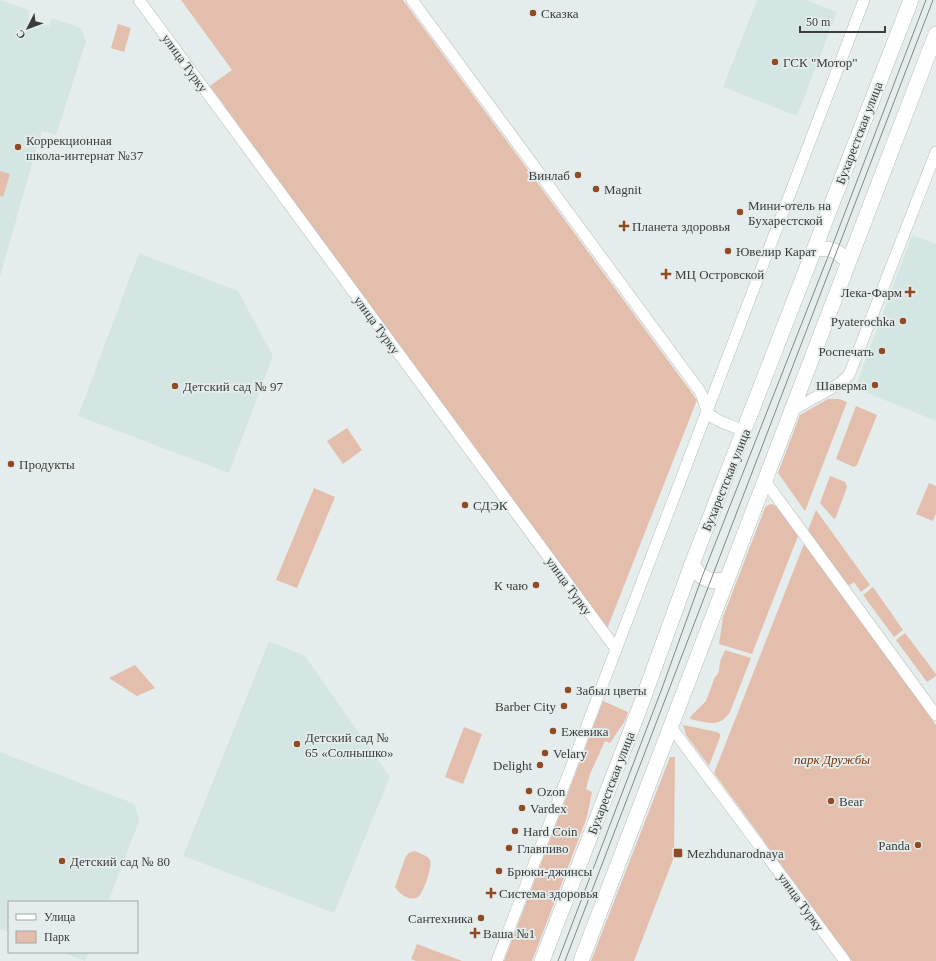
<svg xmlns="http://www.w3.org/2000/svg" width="936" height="961" viewBox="0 0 936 961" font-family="'Times New Roman',serif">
	<rect width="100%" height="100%" fill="#e5edec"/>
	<g fill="#d4e6e2">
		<polygon points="0,0 29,10 29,19 49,26 52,18 81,28 86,41 56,135 42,131 33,160 0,277"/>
		<polygon points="757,0 806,0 837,12 797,116 723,87"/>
		<polygon points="912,235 936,244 936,421 855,388"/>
		<polygon points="139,253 238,291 273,356 229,473 78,416"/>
		<polygon points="269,641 305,656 390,777 334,913 183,856"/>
		<polygon points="0,752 135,804 139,821 108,902 9,902 9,932 0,929"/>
		<polygon points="62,952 89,952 85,961"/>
	</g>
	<g fill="#e3bead">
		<polygon points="181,0 403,0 697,400 607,629 210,86 232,70"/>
		<polygon points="118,24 131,28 124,52 111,48"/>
		<polygon points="0,171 10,174 3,197 0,196"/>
		<polygon points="828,399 839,399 847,402 805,511 778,473 800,415"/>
		<polygon points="856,406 877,415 857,465 854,467 836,459"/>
		<polygon points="347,428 362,450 343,464 327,441"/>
		<polygon points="830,476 845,482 847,487 836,517 834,519 820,503"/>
		<polygon points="929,483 936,486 936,514 933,521 916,514"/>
		<polygon points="314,488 335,497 297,588 276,580"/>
		<path d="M 772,504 L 776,506 L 798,536 L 752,654 L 719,644 L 723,617 L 763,513 C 765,507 766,505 772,504 Z"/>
		<polygon points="816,510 870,585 861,592 854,582 850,585 847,584 808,530"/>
		<polygon points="804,544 936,725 936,961 852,961 714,773"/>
		<polygon points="873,587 903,630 894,637 863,595"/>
		<polygon points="905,633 936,674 936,676 927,682 896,640"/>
		<path d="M 725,650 L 751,658 L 730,712 C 719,729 706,722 690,719 L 691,716 L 706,701 L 715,677 C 720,673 719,668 720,662 C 721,658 724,654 725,650 Z"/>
		<polygon points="135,665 155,688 137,696 109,678"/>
		<polygon points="603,701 628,712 625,721 610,743 605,741 590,774 586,789 592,792 587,817 532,961 504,961"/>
		<polygon points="683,725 717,732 720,734 720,737 709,766 686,735"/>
		<polygon points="464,727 482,734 463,784 445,777"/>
		<polygon points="670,757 675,757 674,857 634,961 591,961"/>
		<path d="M 414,851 C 419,853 427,855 430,860 C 433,866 423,894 418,897 C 410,902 399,894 395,887 L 406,856 L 409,853 Z"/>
		<polygon points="417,944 462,961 416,961 411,959"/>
	</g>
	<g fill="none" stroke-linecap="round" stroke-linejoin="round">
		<defs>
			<g id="street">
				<polyline points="139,0 616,649"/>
				<path d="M 412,0 L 699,390 C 704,397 704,405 708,412 C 713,421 735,427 745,431"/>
				<polyline points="791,411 839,384 849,375 936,152"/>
				<polyline points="765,481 936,715"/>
				<polyline points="671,727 845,961"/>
				<polyline points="497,961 864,0"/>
			</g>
			<g id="secondary">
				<path d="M 815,248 C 833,249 835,249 848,261"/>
				<path d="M 692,564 C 700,579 711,584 727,579"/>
				<polyline points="542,961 640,707 692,564 911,0"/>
				<polyline points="581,961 936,34"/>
			</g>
		</defs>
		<use href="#street" stroke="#b6bebc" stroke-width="12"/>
		<use href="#secondary" stroke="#b6bebc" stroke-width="16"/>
		<use href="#street" stroke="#fff" stroke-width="11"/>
		<use href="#secondary" stroke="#fff" stroke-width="15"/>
		<g stroke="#838988" stroke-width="1">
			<polyline points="558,961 661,691 702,577 831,249 926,0"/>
			<polyline points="565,961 933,0"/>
		</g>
	</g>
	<g fill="#904a24" stroke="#e5edec" stroke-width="1.5">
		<circle cx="533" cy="13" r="4"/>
		<circle cx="775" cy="62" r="4"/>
		<circle cx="18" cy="147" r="4"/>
		<circle cx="578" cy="175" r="4"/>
		<circle cx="596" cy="189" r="4"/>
		<circle cx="740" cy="212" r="4"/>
		<path d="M622 220h4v4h4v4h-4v4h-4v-4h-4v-4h4z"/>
		<circle cx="728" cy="251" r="4"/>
		<path d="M664 268h4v4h4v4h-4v4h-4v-4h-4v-4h4z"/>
		<path d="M908 286h4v4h4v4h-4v4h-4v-4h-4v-4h4z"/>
		<circle cx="903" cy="321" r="4"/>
		<circle cx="882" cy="351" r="4"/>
		<circle cx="875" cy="385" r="4"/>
		<circle cx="175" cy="386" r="4"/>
		<circle cx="11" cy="464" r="4"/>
		<circle cx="465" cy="505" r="4"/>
		<circle cx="536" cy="585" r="4"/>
		<circle cx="568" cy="690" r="4"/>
		<circle cx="564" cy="706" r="4"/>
		<circle cx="553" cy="731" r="4"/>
		<circle cx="297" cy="744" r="4"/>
		<circle cx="545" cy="753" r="4"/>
		<circle cx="540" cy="765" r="4"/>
		<circle cx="529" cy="791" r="4"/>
		<circle cx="831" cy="801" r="4"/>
		<circle cx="522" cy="808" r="4"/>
		<circle cx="515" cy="831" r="4"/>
		<circle cx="918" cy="845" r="4"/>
		<circle cx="509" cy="848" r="4"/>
		<rect x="673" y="848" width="10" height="10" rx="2"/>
		<circle cx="62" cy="861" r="4"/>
		<circle cx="499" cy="871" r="4"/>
		<path d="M489 887h4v4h4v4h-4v4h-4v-4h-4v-4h4z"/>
		<circle cx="481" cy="918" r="4"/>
		<path d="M473 927h4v4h4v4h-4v4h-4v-4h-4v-4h4z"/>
	</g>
	<g text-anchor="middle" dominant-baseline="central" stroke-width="3.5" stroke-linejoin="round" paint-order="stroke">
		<g font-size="13" fill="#3a3d3c" stroke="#e5edec" text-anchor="start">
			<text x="541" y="13">Сказка</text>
			<text x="783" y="62">ГСК "Мотор"</text>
			<text x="26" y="140">Коррекционная<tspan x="26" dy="15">школа-интернат №37</tspan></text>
			<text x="570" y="175" text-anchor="end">Винлаб</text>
			<text x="604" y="189">Magnit</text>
			<text x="748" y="205">Мини-отель на<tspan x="748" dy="15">Бухарестской</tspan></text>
			<text x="632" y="226">Планета здоровья</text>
			<text x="736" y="251">Ювелир Карат</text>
			<text x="675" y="274">МЦ Островской</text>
			<text x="902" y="292" text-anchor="end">Лека-Фарм</text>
			<text x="895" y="321" text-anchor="end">Pyaterochka</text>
			<text x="874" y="351" text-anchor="end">Роспечать</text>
			<text x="867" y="385" text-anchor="end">Шаверма</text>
			<text x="183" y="386">Детский сад № 97</text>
			<text x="19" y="464">Продукты</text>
			<text x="473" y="505">СДЭК</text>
			<text x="528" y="585" text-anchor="end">К чаю</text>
			<text x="576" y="690">Забыл цветы</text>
			<text x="556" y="706" text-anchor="end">Barber City</text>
			<text x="561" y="731">Ежевика</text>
			<text x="305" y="737">Детский сад №<tspan x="305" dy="15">65 «Солнышко»</tspan></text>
			<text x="553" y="753">Velary</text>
			<text x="532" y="765" text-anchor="end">Delight</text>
			<text x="537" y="791">Ozon</text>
			<text x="839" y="801">Bear</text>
			<text x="530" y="808">Vardex</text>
			<text x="523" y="831">Hard Coin</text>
			<text x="910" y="845" text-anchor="end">Panda</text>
			<text x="517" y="848">Главпиво</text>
			<text x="687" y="853">Mezhdunarodnaya</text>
			<text x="70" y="861">Детский сад № 80</text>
			<text x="507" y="871">Брюки-джинсы</text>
			<text x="499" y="893">Система здоровья</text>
			<text x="473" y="918" text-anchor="end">Сантехника</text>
			<text x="483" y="933">Ваша №1</text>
		</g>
		<g font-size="13" fill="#3a3d3c" stroke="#e5edec">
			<text transform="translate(185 63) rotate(54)">улица Турку</text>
			<text transform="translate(859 133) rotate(-69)">Бухарестская улица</text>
			<text transform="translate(377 325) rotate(54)">улица Турку</text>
			<text transform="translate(726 480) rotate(-68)">Бухарестская улица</text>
			<text transform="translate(569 586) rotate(54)">улица Турку</text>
			<text transform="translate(611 783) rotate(-69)">Бухарестская улица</text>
			<text transform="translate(801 902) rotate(54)">улица Турку</text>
		</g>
		<g font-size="13" font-style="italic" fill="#79350a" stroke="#e5edec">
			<text x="832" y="759">парк Дружбы</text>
		</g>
	</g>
	<rect x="8" y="901" width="130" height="52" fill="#e5edec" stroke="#a1a7a6"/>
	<rect x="16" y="914" width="20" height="6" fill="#ffffff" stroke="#a1a7a6"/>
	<text x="44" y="921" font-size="12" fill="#3a3d3c">Улица</text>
	<rect x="16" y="931" width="20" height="12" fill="#e3bead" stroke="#a1a7a6"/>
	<text x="44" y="941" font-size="12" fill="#3a3d3c">Парк</text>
	<g transform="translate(28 28) rotate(228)" stroke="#e5edec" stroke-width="3" paint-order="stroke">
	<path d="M0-3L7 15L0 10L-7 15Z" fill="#3a3d3c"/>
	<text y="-6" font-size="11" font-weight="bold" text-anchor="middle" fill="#3a3d3c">С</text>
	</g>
	<path d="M800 26v6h85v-6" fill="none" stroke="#3a3d3c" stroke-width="2"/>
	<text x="806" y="26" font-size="12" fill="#3a3d3c" stroke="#e5edec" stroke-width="3" paint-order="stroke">50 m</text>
</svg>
